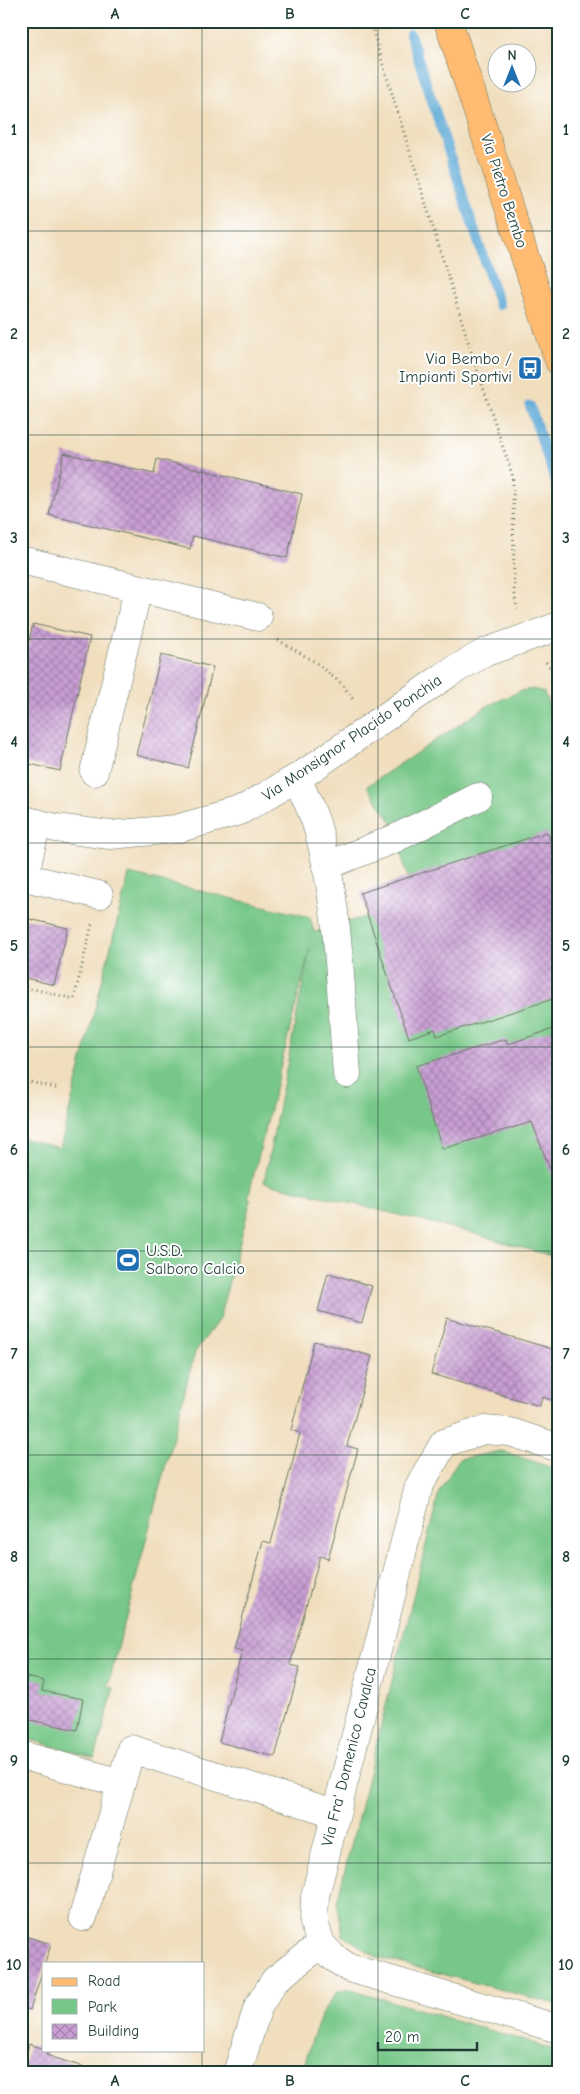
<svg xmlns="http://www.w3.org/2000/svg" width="580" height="2094" viewBox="0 0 580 2094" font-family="'Comic Neue',sans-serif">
	<defs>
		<pattern id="building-cross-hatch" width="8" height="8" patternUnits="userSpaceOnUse" patternTransform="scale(1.25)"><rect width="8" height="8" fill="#c99ed4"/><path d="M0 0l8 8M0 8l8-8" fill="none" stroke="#a382ad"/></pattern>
	</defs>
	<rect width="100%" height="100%" fill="#fff"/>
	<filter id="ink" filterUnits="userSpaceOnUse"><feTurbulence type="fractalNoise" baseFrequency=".02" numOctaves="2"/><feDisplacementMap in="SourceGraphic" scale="10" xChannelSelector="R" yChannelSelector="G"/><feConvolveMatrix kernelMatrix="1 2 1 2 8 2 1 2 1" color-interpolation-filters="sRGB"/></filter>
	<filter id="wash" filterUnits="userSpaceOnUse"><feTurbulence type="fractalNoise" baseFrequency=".0096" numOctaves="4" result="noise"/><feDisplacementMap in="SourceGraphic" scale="20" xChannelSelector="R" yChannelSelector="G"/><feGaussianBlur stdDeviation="1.12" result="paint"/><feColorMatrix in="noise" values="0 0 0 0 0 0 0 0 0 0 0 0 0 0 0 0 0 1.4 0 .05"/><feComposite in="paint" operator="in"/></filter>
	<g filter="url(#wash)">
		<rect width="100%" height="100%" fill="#f0debd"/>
		<g fill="#77c788" stroke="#4b825e">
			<polygon points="533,689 544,692 559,735 559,1258 468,1232 264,1182 310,948 248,1198 251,1200 219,1319 195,1352 108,1686 114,1688 95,1758 21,1737 21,1138 60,1148 129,874 310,917 314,932 368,916 408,878 392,823 367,786 489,705 521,691"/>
			<polygon points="502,1451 559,1470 559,2005 377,1957 343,1935 337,1902 439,1492 459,1459"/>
			<path d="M 350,1989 L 559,2051 L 559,2073 L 302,2073 C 311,2043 317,2016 337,1992 Z"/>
		</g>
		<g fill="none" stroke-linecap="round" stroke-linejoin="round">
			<g stroke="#5ca8d5" stroke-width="10">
				<polyline points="410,34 499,305"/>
				<polyline points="530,406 559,492"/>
			</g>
		</g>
		<g id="blocks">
			<g fill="url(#building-cross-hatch)">
				<polygon points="64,453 154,474 157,459 302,494 287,558 193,536 190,549 49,515"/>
				<polygon points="33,624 90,637 60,771 21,762 21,674"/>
				<polygon points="161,655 213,667 188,768 136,755"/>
				<polygon points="547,832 559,863 559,997 437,1036 435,1029 409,1038 360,893"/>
				<polygon points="21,917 68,928 54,985 21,977"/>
				<polygon points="559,1027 559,1194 532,1122 442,1149 416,1066 506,1039 508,1044"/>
				<polygon points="328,1273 372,1286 362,1323 318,1311"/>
				<polygon points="447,1318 556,1350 559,1341 559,1402 542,1397 540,1406 431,1374"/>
				<polygon points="314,1341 372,1356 347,1446 358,1449 328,1559 320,1556 290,1665 300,1667 275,1757 219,1742 242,1651 234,1649 263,1541 271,1543 300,1433 291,1430"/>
				<polygon points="21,1676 44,1681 42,1691 83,1699 77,1730 21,1718"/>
				<polygon points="21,1935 51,1944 30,2010 21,2007"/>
				<polygon points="29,2044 48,2050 46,2055 102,2073 37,2073 23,2068"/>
			</g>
		</g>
	</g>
	<g filter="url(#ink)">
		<use href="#blocks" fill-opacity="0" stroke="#687564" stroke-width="1"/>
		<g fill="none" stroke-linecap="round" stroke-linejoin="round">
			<defs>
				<g id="minor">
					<polyline points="21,560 258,617"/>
					<polyline points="94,772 138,589"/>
					<path d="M 297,778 C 303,793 311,808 316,823 C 340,903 340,991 347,1074"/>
					<polyline points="21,819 56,828 110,835 176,829 240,811 305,773 449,673 486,652 559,626"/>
					<polyline points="326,866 396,838 478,797"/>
					<polyline points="21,876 24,877 37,823"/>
					<polyline points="24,877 99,895"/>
					<polyline points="559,1448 510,1432 484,1430 444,1443 419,1486 315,1896 314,1923 321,1944 333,1957 349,1968 559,2029"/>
					<polyline points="21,1755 121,1783"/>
					<polyline points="83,1917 131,1749 334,1813"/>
					<polyline points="238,2070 258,2007 275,1980 321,1944"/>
				</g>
				<polyline id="major" points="448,21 559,361"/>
			</defs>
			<use href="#minor" stroke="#687564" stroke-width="29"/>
			<use href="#major" stroke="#687564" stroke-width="29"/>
			<g stroke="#687564" stroke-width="3" stroke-dasharray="1 4" stroke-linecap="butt">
				<polyline points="376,21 373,32 472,354 513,477 514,589 517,609"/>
				<polyline points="552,595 559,588"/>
				<polyline points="278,640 315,662 343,685 354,701"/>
				<polyline points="546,662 555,675 559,685"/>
				<polyline points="21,986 74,999 92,924"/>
				<polyline points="21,1080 56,1088"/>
			</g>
			<use href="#minor" stroke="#fff" stroke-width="28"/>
			<use href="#major" stroke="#ffbb71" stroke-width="28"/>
		</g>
	</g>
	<path fill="none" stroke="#1f3d34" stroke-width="1" stroke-opacity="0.55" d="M 202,21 L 202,1963M 378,21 L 378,2073M 21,231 L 559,231M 21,435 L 559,435M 21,639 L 559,639M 21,843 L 559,843M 21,1047 L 559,1047M 21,1251 L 559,1251M 21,1455 L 559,1455M 21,1659 L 559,1659M 21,1863 L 559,1863M 202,2050 L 202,2073"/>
	<defs>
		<symbol id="bus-square" viewBox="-11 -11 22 22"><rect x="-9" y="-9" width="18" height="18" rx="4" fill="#1f6fb2" stroke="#fff"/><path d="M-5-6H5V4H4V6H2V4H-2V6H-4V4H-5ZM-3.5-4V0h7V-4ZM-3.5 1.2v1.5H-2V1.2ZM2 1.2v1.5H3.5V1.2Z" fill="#fff"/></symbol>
		<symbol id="stadium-square" viewBox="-11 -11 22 22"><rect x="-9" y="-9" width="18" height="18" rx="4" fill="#1f6fb2" stroke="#fff"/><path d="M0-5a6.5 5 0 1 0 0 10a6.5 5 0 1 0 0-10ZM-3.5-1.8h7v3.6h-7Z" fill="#fff"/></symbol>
	</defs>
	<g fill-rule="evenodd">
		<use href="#bus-square" x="516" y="354" width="28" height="28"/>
		<use href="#stadium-square" x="114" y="1246" width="28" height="28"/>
	</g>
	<g text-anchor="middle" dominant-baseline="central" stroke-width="4" stroke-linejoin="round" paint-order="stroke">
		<g font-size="16" fill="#1f3d34" stroke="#fff">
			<text transform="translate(504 191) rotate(72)">Via Pietro Bembo</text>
			<text transform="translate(352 738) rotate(-34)">Via Monsignor Placido Ponchia</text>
			<text transform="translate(349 1757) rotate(-76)">Via Fra' Domenico Cavalca</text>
		</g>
		<g font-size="16" fill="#1f3d34" stroke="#fff" text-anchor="end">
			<text x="512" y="359">Via Bembo /<tspan x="512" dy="18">Impianti Sportivi</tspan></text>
			<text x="146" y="1251" text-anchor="start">U.S.D.<tspan x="146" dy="18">Salboro Calcio</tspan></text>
		</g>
	</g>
	<rect width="580" height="2094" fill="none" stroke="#fff" stroke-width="55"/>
	<rect x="42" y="1962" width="162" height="90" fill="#ffffff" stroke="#a5b1ae"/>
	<rect x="52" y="1978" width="25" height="8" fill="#ffbb71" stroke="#a5b1ae"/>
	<text x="88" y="1986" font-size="15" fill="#1f3d34">Road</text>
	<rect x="52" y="1999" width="25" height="15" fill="#77c788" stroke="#a5b1ae"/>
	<text x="88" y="2012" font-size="15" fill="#1f3d34">Park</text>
	<rect x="52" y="2024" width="25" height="15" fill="url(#building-cross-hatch)" stroke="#a5b1ae"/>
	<text x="88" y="2036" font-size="15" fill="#1f3d34">Building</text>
	<g transform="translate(512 68)"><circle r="24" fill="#ffffff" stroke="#a5b1ae"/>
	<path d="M0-4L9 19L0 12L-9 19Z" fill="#1f6fb2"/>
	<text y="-8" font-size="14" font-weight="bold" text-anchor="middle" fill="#1f3d34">N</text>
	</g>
	<path d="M378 2042v8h99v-8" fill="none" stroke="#1f3d34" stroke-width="2.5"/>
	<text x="385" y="2042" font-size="15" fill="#1f3d34" stroke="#ffffff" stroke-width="4" paint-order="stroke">20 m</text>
	<rect x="28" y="28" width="524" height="2038" fill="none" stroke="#1f3d34" stroke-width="2"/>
	<g font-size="16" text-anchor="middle" font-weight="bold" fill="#1f3d34">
		<text x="115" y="19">A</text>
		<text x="290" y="19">B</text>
		<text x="465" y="19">C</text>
		<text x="14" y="135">1</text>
		<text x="566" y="135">1</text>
		<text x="14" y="339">2</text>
		<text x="566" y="339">2</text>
		<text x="14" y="543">3</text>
		<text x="566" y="543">3</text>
		<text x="14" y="747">4</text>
		<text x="566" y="747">4</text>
		<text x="14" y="951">5</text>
		<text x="566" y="951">5</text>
		<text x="14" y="1155">6</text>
		<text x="566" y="1155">6</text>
		<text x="14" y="1359">7</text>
		<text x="566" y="1359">7</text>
		<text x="14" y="1562">8</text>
		<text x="566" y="1562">8</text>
		<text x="14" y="1766">9</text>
		<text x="566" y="1766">9</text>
		<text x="14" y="1970">10</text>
		<text x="566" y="1970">10</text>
		<text x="115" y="2086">A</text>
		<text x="290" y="2086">B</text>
		<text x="465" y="2086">C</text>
	</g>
</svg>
